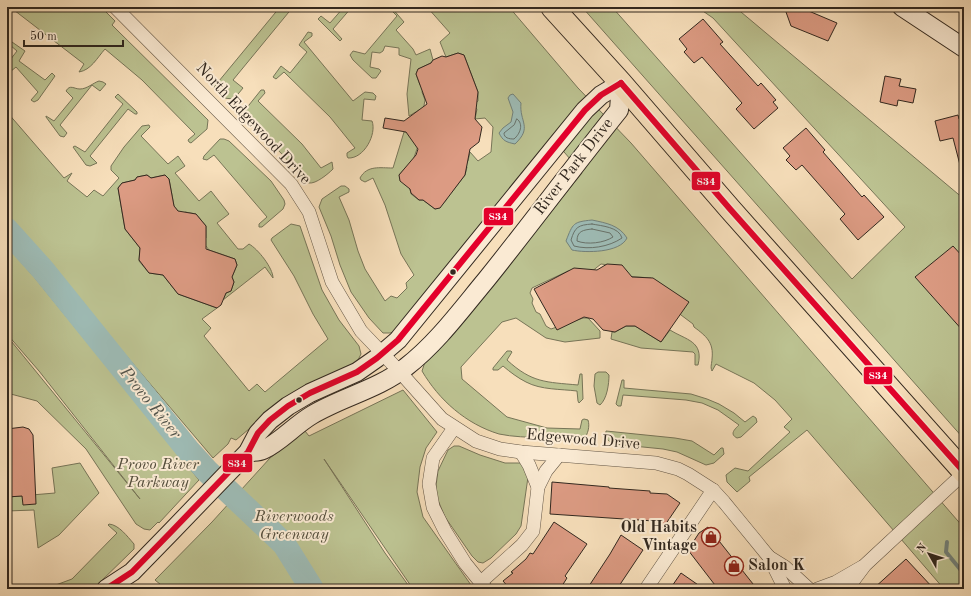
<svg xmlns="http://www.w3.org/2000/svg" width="971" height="596" viewBox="0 0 971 596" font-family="'Old Standard TT',serif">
	<rect width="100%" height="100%" fill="#f7dfbb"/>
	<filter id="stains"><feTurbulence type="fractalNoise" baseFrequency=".005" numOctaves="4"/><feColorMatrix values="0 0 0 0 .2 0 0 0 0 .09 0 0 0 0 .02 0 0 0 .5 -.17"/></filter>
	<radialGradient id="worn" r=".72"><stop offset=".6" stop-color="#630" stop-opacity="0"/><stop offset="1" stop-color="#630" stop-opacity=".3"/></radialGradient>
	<g fill="#bcc291" stroke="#777558">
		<path d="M 10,7 L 101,7 L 115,21 L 112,25 L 114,27 L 208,120 L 207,129 L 191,143 L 189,142 L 188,140 L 195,134 L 142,80 L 105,49 C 97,58 91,70 79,72 L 84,64 Z"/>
		<polygon points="280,7 293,7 233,80 243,88 234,99 223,98 214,87"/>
		<polygon points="344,7 352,7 333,29 342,39 340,41 318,19 321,16 330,23"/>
		<polygon points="388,7 391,7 404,22 396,30 413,49 416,55 430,49 433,60 431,63 418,69 416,74 420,85 424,87 422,92 425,100 423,111 419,110 409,116 407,94 411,59 399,55 399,48 385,46 383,51 380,53 372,52 370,67 379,69 381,71 376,78 372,78 353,60 350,55 353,51 365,54 397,16"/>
		<path d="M 427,7 L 509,7 L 578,88 L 631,143 L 964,528 L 964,589 L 944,589 L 807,430 L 749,477 L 750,481 L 737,492 L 727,482 L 726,475 L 735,468 L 748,471 L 790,432 L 784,427 L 792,419 L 775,400 L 754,383 L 716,364 L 712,371 C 710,367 712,363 712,359 C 714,342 706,336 694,327 L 693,324 L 677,312 L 651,278 L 625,276 L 617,266 L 601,264 L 591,272 L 568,271 L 532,288 L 530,293 L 533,299 L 532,303 L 536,312 L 540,314 L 546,326 L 551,329 L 583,318 L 588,318 L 600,331 L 600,338 L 565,342 L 546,338 L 516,318 L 502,322 L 461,367 L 462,379 L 507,417 L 547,428 L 580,429 L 582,420 L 584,419 L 588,420 C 590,426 588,434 584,439 C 571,442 555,439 542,438 C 528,437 513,437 499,434 C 466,424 439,400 422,371 L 425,362 L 454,331 L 582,173 L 553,139 L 396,331 L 390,333 L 383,333 L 369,318 L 351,292 L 340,265 L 331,236 L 319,207 L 322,199 L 341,186 L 345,186 L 349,189 L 349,192 L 339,197 L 349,220 L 358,251 L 365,269 L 385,301 L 391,296 L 397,298 L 407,288 L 406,283 L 414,275 L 401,254 L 385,205 L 373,178 L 365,182 L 361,180 L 360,178 C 367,165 380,168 393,168 L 404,132 L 406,132 L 419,143 L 411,166 L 407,166 L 399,175 L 410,189 L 411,194 L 419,200 L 423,200 L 435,209 L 440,207 L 447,199 L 446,194 L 451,193 L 465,175 L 467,167 L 464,164 L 468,161 L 470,152 L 478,161 L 491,152 L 493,127 L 485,118 L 475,119 L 477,109 L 473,105 L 478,101 L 478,92 L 464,55 L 458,53 L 446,57 L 440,42 L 450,33 Z"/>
		<polygon points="582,7 612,7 852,279 905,227 713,18 697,7 735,7 964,199 964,439"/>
		<path d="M 308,32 L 312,33 L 312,36 L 304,42 L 353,101 L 365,92 L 373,93 L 376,96 L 375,100 L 364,99 L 362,120 L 372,121 C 377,134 364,159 348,158 L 347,156 L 347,153 L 355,148 L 330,117 L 284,72 L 276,79 L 273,77 L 281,66 L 290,73 L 307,52 L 299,45 Z"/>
		<polygon points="12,42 25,51 19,61 45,80 52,73 55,76 38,100 34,102 31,100 38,92 16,67 10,72 7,71 7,64 17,51 10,45 9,43"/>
		<path d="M 99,81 L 103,82 L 106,84 L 100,91 L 92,85 L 60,125 L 67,133 L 64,137 L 60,136 L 46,117 L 46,116 L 54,121 L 73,98 L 66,91 C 70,84 74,89 80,89 C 87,89 93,83 99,81 Z"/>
		<path d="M 261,90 L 264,90 L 265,93 L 258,101 L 302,144 L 321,168 L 332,162 L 333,169 C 328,174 316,184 309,183 C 303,182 298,172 294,168 C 280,150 262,135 246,119 L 245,110 Z"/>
		<polygon points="118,94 137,112 137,114 135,114 128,109 90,156 97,163 90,166 86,165 73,147 75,146 85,152 123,104 115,97"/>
		<path d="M 7,112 L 64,178 L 72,173 L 67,181 L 87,197 L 94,190 L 103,196 L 119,178 L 111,170 L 111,166 L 124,147 L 142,126 L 149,125 L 150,127 L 141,136 L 168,164 L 178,156 L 185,166 L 175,173 L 199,201 L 211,191 L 229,214 L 217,223 L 238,249 L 243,249 L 249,244 C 258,249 273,268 273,278 L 265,267 L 223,300 L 226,293 L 231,291 L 234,282 L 232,277 L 237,265 L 235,259 L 209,250 L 202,241 L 206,238 L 206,226 L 196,214 L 185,212 L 181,215 L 174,206 L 169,179 L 165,175 L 151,178 L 147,175 L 137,177 L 135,180 L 122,183 L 118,188 L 125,229 L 140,248 L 139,261 L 149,273 L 163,275 L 178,294 L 217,308 L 202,319 L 211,328 L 204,336 L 249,391 L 257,384 L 265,392 L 328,339 L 313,314 L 294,276 L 271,240 L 272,238 L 291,224 L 300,226 L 322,290 L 339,320 L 359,346 L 361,354 L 357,362 C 336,372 313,381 294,394 C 273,408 255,424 236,440 L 231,438 L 228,444 L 213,458 L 7,215 Z"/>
		<polygon points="220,139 224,139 229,141 271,181 284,200 285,204 283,209 262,227 259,227 259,224 267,217 214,155 207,160 203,159 204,156"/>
		<polygon points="7,246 35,278 199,480 159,523 158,522 150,530 144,529 136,524 86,449 37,401 7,393 7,336 140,499 39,371 7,334"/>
		<path d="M 626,326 L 635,326 L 661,342 L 670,330 C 686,340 704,341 698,365 L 695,365 L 695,354 L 693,352 L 641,348 L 611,339 L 612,332 L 615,332 Z"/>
		<path d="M 507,351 L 511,351 L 512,352 L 507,360 C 532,383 546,382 578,385 L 580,374 L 582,374 L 583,399 L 579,403 L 578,401 L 577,391 C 561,389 541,390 526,382 C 518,378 510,372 503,366 L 498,370 L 493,370 L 493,368 Z"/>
		<path d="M 598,372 L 606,372 L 609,375 C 609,384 607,399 600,405 L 597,403 L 594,386 L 595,374 Z"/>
		<path d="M 622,380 L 624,380 L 624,388 L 691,394 L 707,399 L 719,404 L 734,413 L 745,422 L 753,416 L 756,418 L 757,422 L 741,437 L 737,438 C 729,434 735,429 739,425 L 718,410 L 702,403 L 686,400 L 623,395 L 621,406 L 618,406 L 616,404 Z"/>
		<polygon points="403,390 437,432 426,448 420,467 417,492 423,517 471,585 466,589 413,589 324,459 385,553 411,589 166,589 155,580 212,522 270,458 305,431 309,436"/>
		<path d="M 606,431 L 675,438 L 692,441 L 714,455 L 721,448 L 723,448 L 724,454 L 714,463 L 706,465 L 677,452 L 663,449 L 613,444 C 608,441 605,438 606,431 Z"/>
		<polygon points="454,446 459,446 480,455 505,463 520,463 524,467 528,477 521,526 516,534 491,558 483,563 478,562 472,556 445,517 435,493 438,471 448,450"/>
		<polygon points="80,463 99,493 59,535 38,548 34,510 7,511 7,496 8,497 55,493 52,468"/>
		<path d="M 109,524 C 119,525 127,536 134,544 L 134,549 L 93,589 L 45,589 L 72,579 L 117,533 L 108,525 Z"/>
	</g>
	<g fill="#9ebcb6" stroke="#73817a">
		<path d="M 513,94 L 521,103 C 519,122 533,127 515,144 C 506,142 503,141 499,133 L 503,128 L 511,122 L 513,112 L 508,98 L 510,95 Z"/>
		<path d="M 592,220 C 606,223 619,225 627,238 C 620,253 585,253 572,250 L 566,241 C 573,223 573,222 592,220 Z"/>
	</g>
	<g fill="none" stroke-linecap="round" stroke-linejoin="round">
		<g stroke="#68726a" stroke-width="1">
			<path d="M 517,119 C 524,124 520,134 514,139 C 509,139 504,138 504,133 L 514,125 Z"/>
			<path d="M 592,224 C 602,226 619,227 622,238 C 609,247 589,250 574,246 L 571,240 C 575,227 578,225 592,224 Z"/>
			<path d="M 592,229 L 610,233 L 613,237 C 604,243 587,245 577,241 C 577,231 583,230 592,229 Z"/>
		</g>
		<polyline stroke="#73817a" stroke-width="4" points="947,542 946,552 964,574"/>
		<polyline stroke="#9ebcb6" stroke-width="24" points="7,230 43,270 188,450 208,472 284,544 312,589"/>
	</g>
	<g fill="#dc9b83" stroke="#32281f">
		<polygon points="790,7 803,7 804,9 837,23 828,41 791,26 786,12"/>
		<polygon points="703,19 723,42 720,44 758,86 761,83 776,100 773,102 778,108 754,129 736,109 742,103 702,57 694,63 684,52 687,49 679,39"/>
		<polygon points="458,53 464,55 478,92 475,119 482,127 479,142 470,149 465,175 440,208 435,209 423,200 419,200 411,193 410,189 400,181 399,175 416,155 418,149 406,132 383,128 385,118 404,121 427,104 416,74 418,69 431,63 433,60 442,56 446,57"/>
		<polygon points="885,76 901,79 899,86 916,89 913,103 898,100 897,106 880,102"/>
		<polygon points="958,115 959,119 964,118 964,164 960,165 953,138 940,141 935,121"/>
		<polygon points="806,128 825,150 823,152 862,197 864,195 884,217 858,240 840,219 845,214 802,165 796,170 786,160 790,156 783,148"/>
		<polygon points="147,175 151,178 165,175 169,179 174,206 178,211 196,214 206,226 206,249 235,259 237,265 232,277 234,282 231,291 226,293 221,305 217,308 178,294 163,275 149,273 139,260 140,248 125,229 118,188 122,183 135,180 137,177"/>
		<polygon points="953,246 964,258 964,332 915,277"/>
		<polygon points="607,264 622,265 632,277 653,278 689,302 661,342 635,326 626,326 615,332 603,330 593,319 584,317 557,330 534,289 574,268 597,270"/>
		<polygon points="23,427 29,429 33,435 36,504 23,505 22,496 7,497 7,429"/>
		<polygon points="552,482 609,487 609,488 650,491 650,493 667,494 680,503 663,528 654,521 550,514"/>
		<polygon points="554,522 587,544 565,576 567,578 560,589 510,589 503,581 513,573 511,572 526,559 530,553 533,554"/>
		<polygon points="708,527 757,589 718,589 688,550 699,533"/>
		<polygon points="621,535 643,550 617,589 587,589 610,554"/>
		<polygon points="906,559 934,589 873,589"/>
		<polygon points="681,573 704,589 670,589"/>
	</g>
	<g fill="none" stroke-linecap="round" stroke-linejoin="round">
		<defs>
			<g id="street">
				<polyline points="115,7 291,184 309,212 332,282 361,331 400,372 442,419 476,441 500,449 521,452 656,463 678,469 688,474 713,490 724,502 769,557 785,589"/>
				<polyline points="454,428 433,458 429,484 433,507 445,531 465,563 486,589"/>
				<polyline points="521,452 529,465 538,487"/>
				<polyline points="769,557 785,567 809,589"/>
				<polyline points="481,582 522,545 533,531 538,487 546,471 559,455"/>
				<polyline points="646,589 713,490"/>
				<polyline points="817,589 836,582 862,567"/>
				<polyline points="847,589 865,565 964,473"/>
			</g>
			<g id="secondary">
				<polyline points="902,7 964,48"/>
				<path d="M 248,452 C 253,452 259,452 263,450 C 279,443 295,425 312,415 C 342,397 379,389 406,367 C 437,343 461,310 486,280 C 531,224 574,166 619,110 L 621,83"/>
				<polyline points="106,589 132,572 171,532 248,452 258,433 270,420 288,406 310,393 357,372 377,358 398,340 585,110 601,95 621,83"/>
			</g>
			<polyline id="highway" points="552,7 621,83 730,209 964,472"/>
		</defs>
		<use href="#street" stroke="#635646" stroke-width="14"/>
		<use href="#secondary" stroke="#32281f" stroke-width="20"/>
		<use href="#highway" stroke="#32281f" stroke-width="24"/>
		<use href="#street" stroke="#faead3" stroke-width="13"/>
		<use href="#secondary" stroke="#faead3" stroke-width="18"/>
		<use href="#highway" stroke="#f7dfbb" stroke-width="22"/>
		<defs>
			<g id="bus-1">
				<polyline points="621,83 730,209 964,472"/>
				<polyline points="106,589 132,572 171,532 248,452 258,433 270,420 288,406 310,393 357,372 377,358 398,340 585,110 601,95 621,83"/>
			</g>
		</defs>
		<use href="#bus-1" stroke="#faead3" stroke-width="9"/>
		<use href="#bus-1" stroke="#e4002b" stroke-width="6"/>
	</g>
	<defs>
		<symbol id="shop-ring" viewBox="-11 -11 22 22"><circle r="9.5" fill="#faead3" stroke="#8f2418" stroke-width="1.5"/><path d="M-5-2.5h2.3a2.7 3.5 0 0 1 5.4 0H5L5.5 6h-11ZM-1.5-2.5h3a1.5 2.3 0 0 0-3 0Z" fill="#8f2418"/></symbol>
	</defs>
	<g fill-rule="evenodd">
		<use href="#shop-ring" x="700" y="526" width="22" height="22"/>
		<use href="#shop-ring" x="723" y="555" width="22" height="22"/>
	</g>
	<g fill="#32281f" stroke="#faead3" stroke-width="1.5">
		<circle cx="453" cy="272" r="3.5"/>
		<circle cx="299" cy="400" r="3.5"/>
	</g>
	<g text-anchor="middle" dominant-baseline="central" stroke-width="4" stroke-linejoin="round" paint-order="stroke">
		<g font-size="16" fill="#32281f" stroke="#faead3">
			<text transform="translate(253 124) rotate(47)">North Edgewood Drive</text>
			<text transform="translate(574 167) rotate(-52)">River Park Drive</text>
			<text transform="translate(583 440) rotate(5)">Edgewood Drive</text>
		</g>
		<g font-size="16" font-style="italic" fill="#544e3c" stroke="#faead3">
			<text x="158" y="465">Provo River<tspan x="158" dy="18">Parkway</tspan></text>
			<text x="294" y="517">Riverwoods<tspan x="294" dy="18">Greenway</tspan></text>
		</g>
		<g font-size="16" font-weight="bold" fill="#32281f" stroke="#faead3" text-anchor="end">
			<text x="697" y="528">Old Habits<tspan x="697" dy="18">Vintage</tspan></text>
			<text x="748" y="566" text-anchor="start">Salon K</text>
		</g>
		<g font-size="17" font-style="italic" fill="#52544c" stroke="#faead3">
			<text transform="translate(150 403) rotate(51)">Provo River</text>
		</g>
	</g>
	<g stroke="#faead3" stroke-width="1.5">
		<rect x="691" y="171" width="30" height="20" rx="4" fill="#e4002b"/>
		<rect x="483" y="207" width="31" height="19" rx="4" fill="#e4002b"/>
		<rect x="863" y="366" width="30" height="19" rx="4" fill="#e4002b"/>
		<rect x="222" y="453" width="31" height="20" rx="4" fill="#e4002b"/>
	</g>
	<g font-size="11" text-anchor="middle" font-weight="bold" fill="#fff">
		<text x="706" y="185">834</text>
		<text x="498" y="220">834</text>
		<text x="878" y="379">834</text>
		<text x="237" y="467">834</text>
	</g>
	<rect width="971" height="596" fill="none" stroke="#f7dfbb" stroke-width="24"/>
	<rect x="8" y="8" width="955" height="580" fill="none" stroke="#32281f" stroke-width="2"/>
	<rect x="12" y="12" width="947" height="572" fill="none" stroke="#32281f"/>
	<g transform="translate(929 554) rotate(309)" stroke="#faead3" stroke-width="3" paint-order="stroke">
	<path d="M0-3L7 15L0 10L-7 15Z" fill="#32281f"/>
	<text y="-6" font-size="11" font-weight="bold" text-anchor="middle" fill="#32281f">N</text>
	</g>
	<path d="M24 40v6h99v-6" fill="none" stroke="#32281f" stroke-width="2"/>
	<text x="30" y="40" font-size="12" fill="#32281f" stroke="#faead3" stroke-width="3" paint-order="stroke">50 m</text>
	<rect width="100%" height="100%" filter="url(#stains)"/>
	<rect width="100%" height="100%" fill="url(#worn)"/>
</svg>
